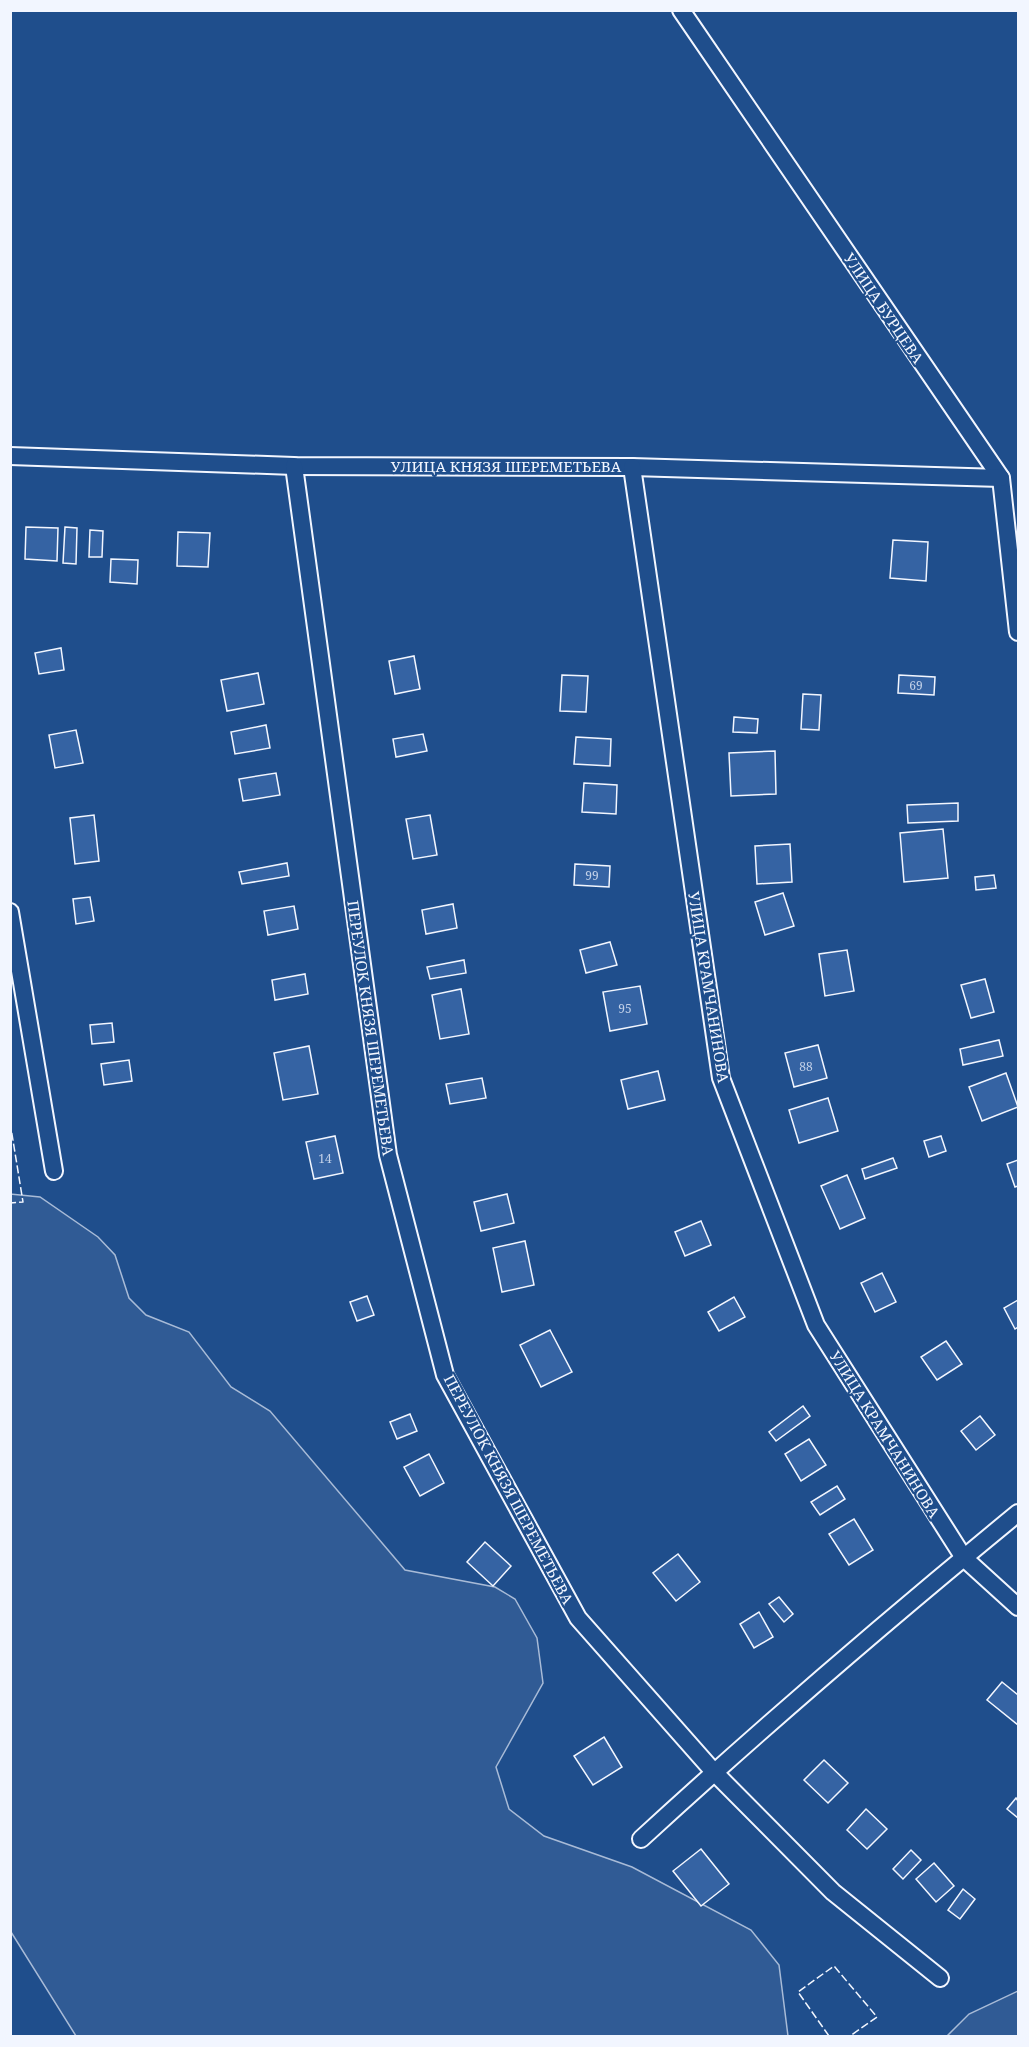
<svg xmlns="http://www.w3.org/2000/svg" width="1029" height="2047" viewBox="0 0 1029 2047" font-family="'Noto Serif',serif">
	<rect width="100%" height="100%" fill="#1f4e8c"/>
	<g fill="#305b95" stroke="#a8bbd7" stroke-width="1.5">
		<polygon points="10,1194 40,1197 98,1237 115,1255 129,1298 146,1315 189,1332 231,1387 270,1411 405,1570 495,1587 515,1599 537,1638 543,1683 496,1767 509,1809 544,1836 632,1867 751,1930 779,1965 788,2036 76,2036 11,1932"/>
		<polygon points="1018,1991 1018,2036 947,2036 969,2014"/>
	</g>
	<g fill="#3563a3" stroke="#f2f6ff" stroke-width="1.5">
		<polygon points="26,527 58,528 57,561 25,559"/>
		<polygon points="65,527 77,528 76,564 63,563"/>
		<polygon points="90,530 103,531 102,557 89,557"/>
		<polygon points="178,532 210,533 208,567 177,566"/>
		<polygon points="893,540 928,542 926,581 890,578"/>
		<polygon points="111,559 138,560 137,584 110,582"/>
		<polygon points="61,648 64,670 39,674 35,653"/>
		<polygon points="414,656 420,689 395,694 389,661"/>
		<polygon points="258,673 264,704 227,711 221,680"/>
		<polygon points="562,675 588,676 586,712 560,711"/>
		<polygon points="899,675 935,677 934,695 898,693"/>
		<polygon points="803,694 821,695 819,730 801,729"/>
		<polygon points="734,717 758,719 757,733 733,732"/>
		<polygon points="266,725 270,748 235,754 231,732"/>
		<polygon points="76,730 83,763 55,768 49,735"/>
		<polygon points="423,734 427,751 396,757 393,739"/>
		<polygon points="576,737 611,739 610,766 574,764"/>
		<polygon points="775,751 776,794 731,796 729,753"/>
		<polygon points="276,773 280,795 243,801 239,779"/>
		<polygon points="584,783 617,785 616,814 582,812"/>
		<polygon points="958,803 958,821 908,823 907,805"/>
		<polygon points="94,815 99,861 75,864 70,818"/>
		<polygon points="430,815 437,855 413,859 406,819"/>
		<polygon points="943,829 948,878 904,882 900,833"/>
		<polygon points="790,844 792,882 757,884 755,846"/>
		<polygon points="287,863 289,876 242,884 239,872"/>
		<polygon points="575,864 610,866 609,887 574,885"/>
		<polygon points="994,875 996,888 976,890 975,877"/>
		<polygon points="783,893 794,926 765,935 755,902"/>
		<polygon points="90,897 94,921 76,924 73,899"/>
		<polygon points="453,904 457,928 426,934 422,910"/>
		<polygon points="294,906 298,929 268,935 264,911"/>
		<polygon points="610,942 617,965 586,973 580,950"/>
		<polygon points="847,950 854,991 825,996 819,954"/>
		<polygon points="464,960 466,973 430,979 427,967"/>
		<polygon points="305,974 308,994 275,1000 272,980"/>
		<polygon points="985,979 994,1012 971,1018 961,985"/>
		<polygon points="640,986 647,1024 610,1031 603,992"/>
		<polygon points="461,989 469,1034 440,1039 432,995"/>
		<polygon points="112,1023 114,1042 92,1044 90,1025"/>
		<polygon points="999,1040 1003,1056 963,1065 960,1049"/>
		<polygon points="818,1045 827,1078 794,1087 785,1053"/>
		<polygon points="309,1046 318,1094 283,1100 274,1053"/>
		<polygon points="129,1060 132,1081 104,1085 101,1064"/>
		<polygon points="658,1071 665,1100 628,1109 621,1080"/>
		<polygon points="1006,1073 1018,1107 982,1121 969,1087"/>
		<polygon points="482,1078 486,1098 450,1104 446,1084"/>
		<polygon points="828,1098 838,1131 799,1143 789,1110"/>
		<polygon points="335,1136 343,1173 314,1179 306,1142"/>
		<polygon points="941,1136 946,1151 929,1157 924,1141"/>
		<polygon points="893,1158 897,1168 865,1179 862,1169"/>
		<polygon points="1018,1160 1018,1186 1015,1187 1007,1164"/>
		<polygon points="847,1175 865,1218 840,1229 821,1186"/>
		<polygon points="507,1194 514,1223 481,1231 474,1202"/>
		<polygon points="701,1221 711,1245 685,1256 675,1232"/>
		<polygon points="525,1241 534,1285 502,1292 493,1248"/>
		<polygon points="882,1273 896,1302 875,1312 861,1283"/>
		<polygon points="367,1296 374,1315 357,1321 350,1302"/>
		<polygon points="734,1297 745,1317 719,1331 708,1312"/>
		<polygon points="1018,1300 1018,1327 1015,1329 1004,1308"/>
		<polygon points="550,1330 572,1372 541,1387 520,1345"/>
		<polygon points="946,1341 962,1364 937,1380 921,1357"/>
		<polygon points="803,1406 810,1416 776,1441 769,1432"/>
		<polygon points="410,1414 417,1431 397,1439 390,1422"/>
		<polygon points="980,1416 995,1435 976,1450 961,1431"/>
		<polygon points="809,1439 826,1465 801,1481 785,1454"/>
		<polygon points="429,1454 444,1483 420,1496 404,1467"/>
		<polygon points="837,1486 845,1499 820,1515 811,1502"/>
		<polygon points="854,1519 873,1550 849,1565 829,1534"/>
		<polygon points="485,1542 511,1566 493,1586 467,1562"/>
		<polygon points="678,1554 700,1582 676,1601 653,1573"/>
		<polygon points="779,1597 793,1614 784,1622 769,1604"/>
		<polygon points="759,1612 773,1637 754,1648 740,1624"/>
		<polygon points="1002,1682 1018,1695 1018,1725 987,1700"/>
		<polygon points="604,1737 622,1767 593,1785 574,1756"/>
		<polygon points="824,1760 848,1783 828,1803 804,1780"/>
		<polygon points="1016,1798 1018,1801 1018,1818 1007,1809"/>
		<polygon points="866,1809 887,1829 867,1849 847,1830"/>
		<polygon points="701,1849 729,1884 701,1906 673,1871"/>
		<polygon points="911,1850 921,1860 903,1879 893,1869"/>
		<polygon points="934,1863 954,1886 936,1902 916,1879"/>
		<polygon points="963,1889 975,1899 960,1919 948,1910"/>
	</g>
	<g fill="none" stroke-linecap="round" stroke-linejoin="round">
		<defs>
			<g id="minor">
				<polyline points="681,10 1001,478 1018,632"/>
				<polyline points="10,456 294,466 632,467 1001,478"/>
				<polyline points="294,466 388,1155 445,1375 578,1618 714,1772 833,1892 940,1978"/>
				<polyline points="632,467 721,1078 816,1325 964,1558 1018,1607"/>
				<polyline points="10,912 54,1171"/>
				<path d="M 641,1839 C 763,1727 890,1618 1018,1513"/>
			</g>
		</defs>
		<use href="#minor" stroke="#f2f6ff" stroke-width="20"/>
		<use href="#minor" stroke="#1f4e8c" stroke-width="16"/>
		<g stroke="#f2f6ff" stroke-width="1.5" stroke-dasharray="8 3" stroke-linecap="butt">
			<polyline points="10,1122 23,1202 10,1203"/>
			<polyline points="829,2036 798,1992 834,1966 877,2017 850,2036"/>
		</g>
	</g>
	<g text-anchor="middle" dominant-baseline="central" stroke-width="4.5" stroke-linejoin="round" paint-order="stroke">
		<g font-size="12" fill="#c3d1e8">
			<text x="916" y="685">69</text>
			<text x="592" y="875">99</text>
			<text x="625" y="1008">95</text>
			<text x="806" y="1066">88</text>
			<text x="325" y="1158">14</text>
		</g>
		<g font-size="15" fill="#f2f6ff" stroke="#1f4e8c">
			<text transform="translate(884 308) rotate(56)">УЛИЦА БУРЦЕВА</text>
			<text x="506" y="466">УЛИЦА КНЯЗЯ ШЕРЕМЕТЬЕВА</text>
			<text transform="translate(709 987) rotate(81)">УЛИЦА КРАМЧАНИНОВА</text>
			<text transform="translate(371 1028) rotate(82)">ПЕРЕУЛОК КНЯЗЯ ШЕРЕМЕТЬЕВА</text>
			<text transform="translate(885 1434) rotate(58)">УЛИЦА КРАМЧАНИНОВА</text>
			<text transform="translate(509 1489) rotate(62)">ПЕРЕУЛОК КНЯЗЯ ШЕРЕМЕТЬЕВА</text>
		</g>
	</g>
	<rect width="1029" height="2047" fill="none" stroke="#f2f6ff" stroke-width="24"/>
</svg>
